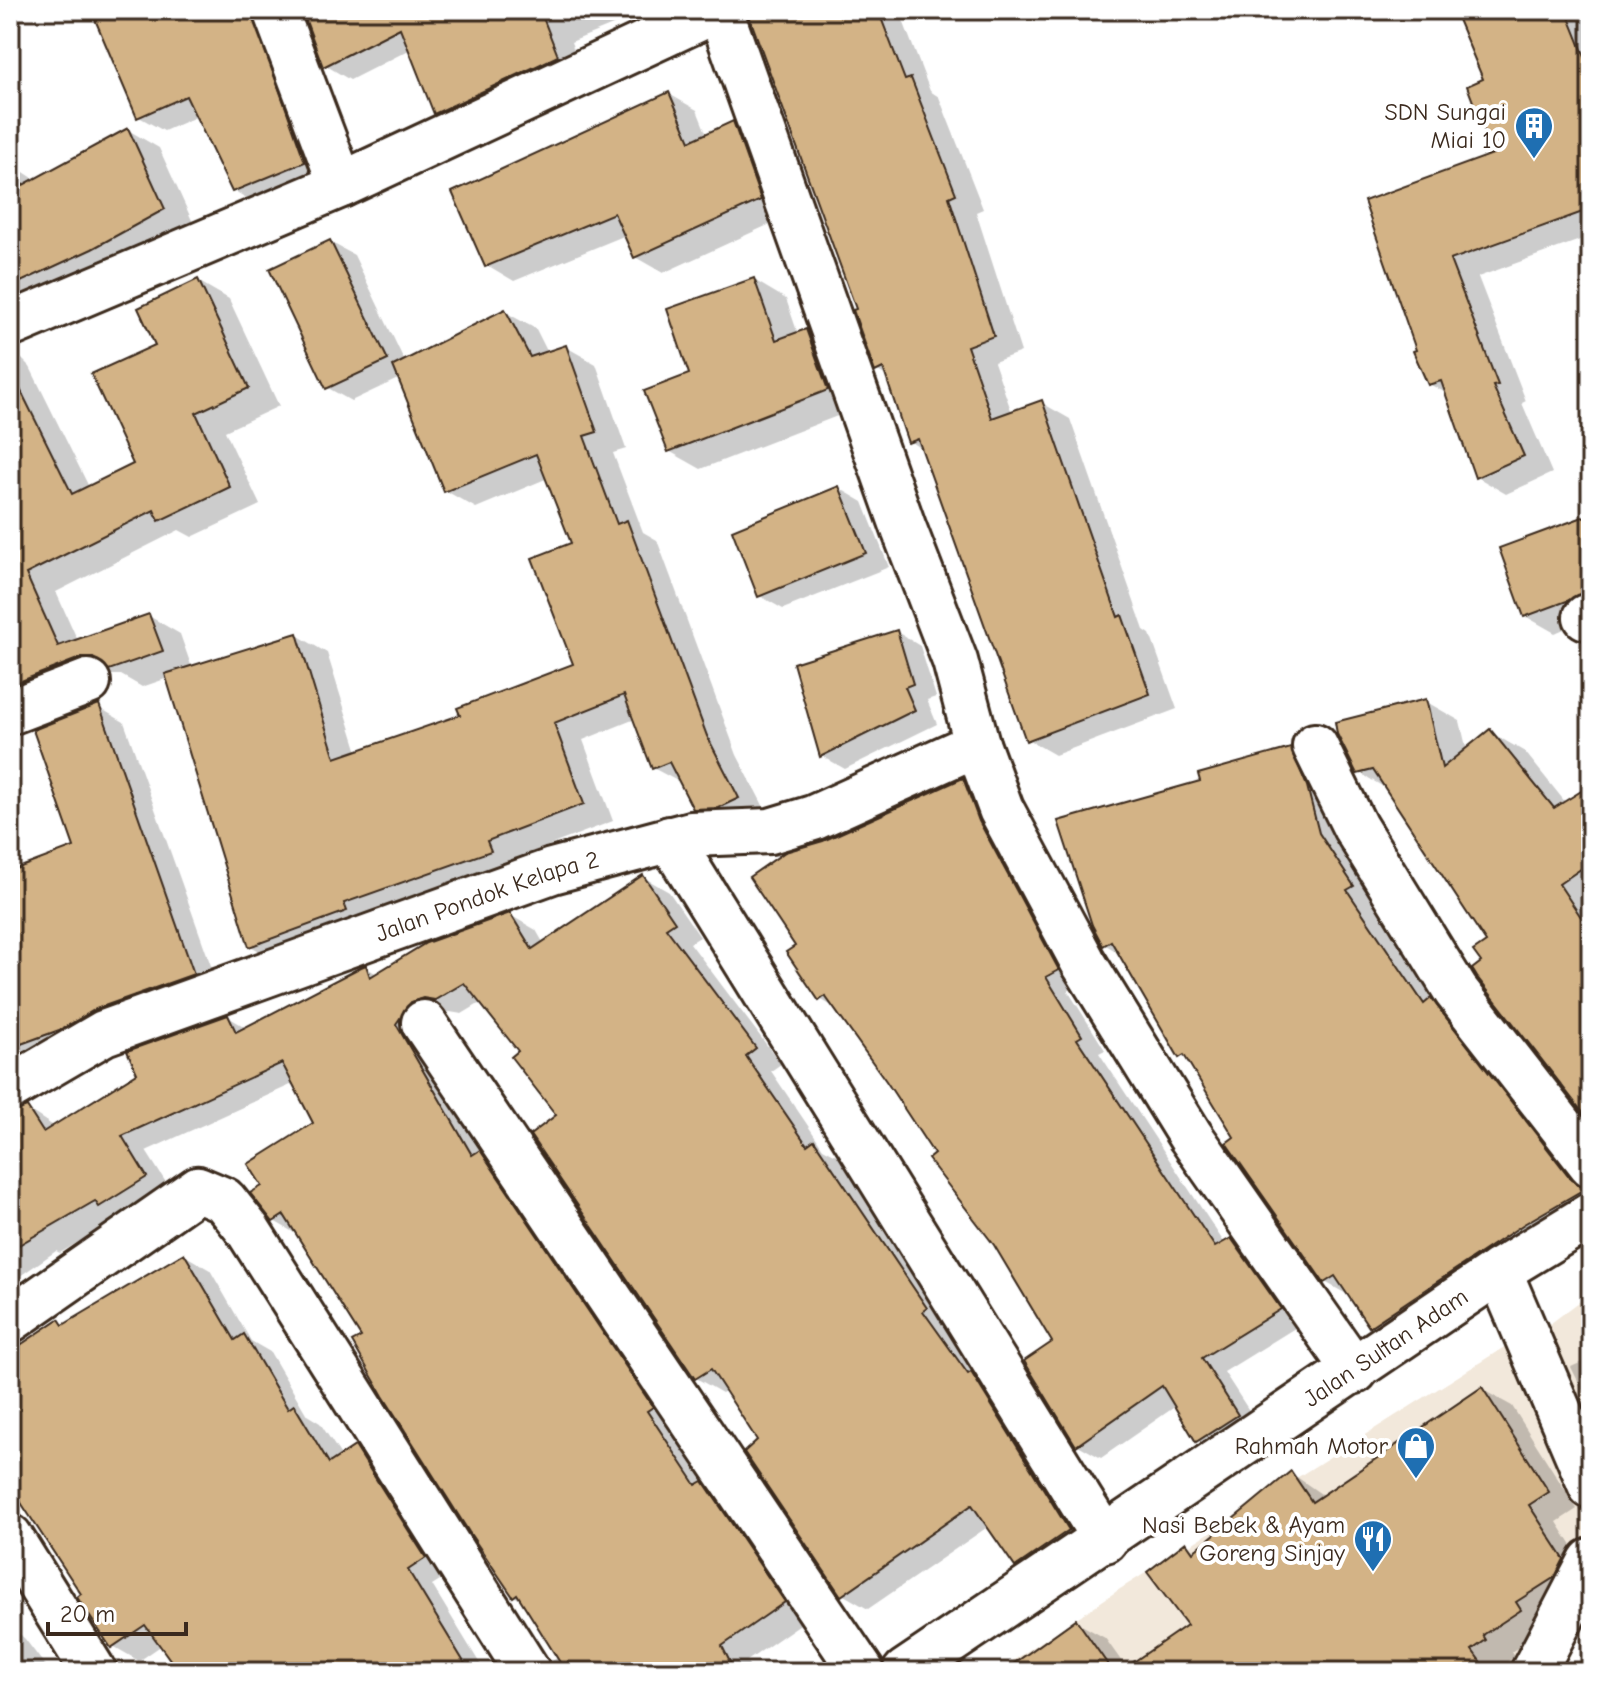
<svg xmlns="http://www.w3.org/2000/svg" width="1601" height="1682" viewBox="0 0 1601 1682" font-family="'Comic Neue',sans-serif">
	<rect width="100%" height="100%" fill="#fff"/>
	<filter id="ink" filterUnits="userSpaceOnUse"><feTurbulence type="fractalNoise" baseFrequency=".0125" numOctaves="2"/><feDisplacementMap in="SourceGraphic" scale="16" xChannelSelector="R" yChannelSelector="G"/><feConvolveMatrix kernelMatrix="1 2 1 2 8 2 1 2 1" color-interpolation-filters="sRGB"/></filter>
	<g filter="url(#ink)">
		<g fill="#f2e8db">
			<polygon points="1591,1293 1591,1452 1543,1329"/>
			<polygon points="1506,1346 1588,1523 1591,1542 1533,1672 996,1672 1120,1589"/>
		</g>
		<g fill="#0003">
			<polygon points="94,10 280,10 329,176 258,205 233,190 198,116 164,131 139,117"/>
			<polygon points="304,10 705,10 657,36 630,18 571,42 582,71 461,127 436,113 411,49 350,80 325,65"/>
			<polygon points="749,10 899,10 930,91 939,97 983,209 976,212 1021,352 994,362 1012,413 1042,403 1070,419 1144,630 1150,634 1177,709 1055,755 1027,739 924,450 910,441 888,377 876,370 859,310"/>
			<polygon points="1456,10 1591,10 1591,236 1478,277 1526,401 1522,403 1552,473 1506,494 1477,477 1448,394 1429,384 1366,202 1495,156 1486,80"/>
			<polygon points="669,94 697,110 707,135 733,123 760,139 788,216 663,273 635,257 626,235 514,281 487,265"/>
			<polygon points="128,130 159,148 195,227 10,318 10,163 36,180"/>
			<polygon points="330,242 354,255 405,362 505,312 536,329 548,353 566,347 596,364 626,449 613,453 643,532 657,540 737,755 768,815 725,825 694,807 683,784 653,768 635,719 583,740 613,821 516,858 520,868 281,964 251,946 168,678 142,687 121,675 112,675 49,699 21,683 10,688 10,326 17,339 18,355 30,367 89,487 135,465 157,346 198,281 229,299 279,406 225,431 260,505 192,537 179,530 56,592 78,641 149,616 180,634 192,668 297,635 327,653 358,752 462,716 576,665 574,544 548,478 476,508 446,491 400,378 351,401 328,388"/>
			<polygon points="754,280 786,299 798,334 806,331 838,349 858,408 701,469 669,451 692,375"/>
			<polygon points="839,488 863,502 889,567 783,609 760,596"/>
			<polygon points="1591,517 1591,617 1555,633 1525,616"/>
			<polygon points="897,632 920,646 936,697 927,700 937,724 845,769 822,756"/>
			<polygon points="1425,701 1460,721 1467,751 1490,732 1525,752 1566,803 1591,795 1591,1120 1483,963 1489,943 1389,790 1358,772"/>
			<polygon points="98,707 124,722 219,988 11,1105 13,1114 27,1109 55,1127 228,1017 247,1028 365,967 377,974 510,915 536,930 544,944 643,877 669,892 700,937 690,943 781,1064 771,1071 823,1148 840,1157 1094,1545 1043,1581 1017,1566 989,1526 868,1609 842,1594 760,1441 727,1390 722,1393 696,1378 559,1116 520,1052 482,1002 462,1014 450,1012 437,1016 809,1618 747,1661 752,1672 555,1672 552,1661 559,1657 524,1602 514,1596 364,1338 298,1235 274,1221 265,1186 316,1124 295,1083 146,1151 172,1192 126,1221 119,1217 60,1253 56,1251 10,1283 10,873 76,848"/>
			<polygon points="1290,750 1320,767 1382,903 1376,908 1443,1008 1461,1018 1591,1186 1591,1218 1400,1343 1370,1326 1350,1296 1325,1282 1191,1062 1181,1056 1121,954 1104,944 1202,782"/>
			<polygon points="964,783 988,797 1081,984 1068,991 1105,1050 1099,1053 1225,1244 1231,1240 1255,1254 1303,1323 1224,1372 1261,1429 1221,1454 1198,1440 1176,1406 1101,1458 1078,1445 1054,1342 937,1154 837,1009 820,999 797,947 824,843"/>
			<polygon points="184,1255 210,1270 251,1341 270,1352 307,1415 320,1423 342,1457 356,1449 382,1464 451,1573 432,1585 485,1672 182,1672 162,1645 139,1661 113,1646 84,1595 10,1484 10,1355 59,1321 66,1326"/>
			<polygon points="1591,1358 1591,1407 1571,1367"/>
			<polygon points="1483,1390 1512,1406 1577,1509 1557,1522 1591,1576 1549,1627 1511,1652 1514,1657 1500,1667 1503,1672 1005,1672 1076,1622 1105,1638 1127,1669 1190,1625 1186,1545 1197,1551 1291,1473 1324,1496"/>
			<polygon points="10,1625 25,1639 50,1672 10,1672"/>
		</g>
		<g fill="#d3b386" stroke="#3b2a1e" stroke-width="2">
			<polygon points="91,10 251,10 305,162 232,192 186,96 137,118"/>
			<polygon points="302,10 540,10 558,56 434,114 400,28 323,67"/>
			<polygon points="747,10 878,10 905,80 911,78 956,194 949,197 994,336 967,346 992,418 1042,400 1118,617 1122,615 1150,694 1026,741 918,439 908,443 883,368 875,372 853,310 856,309"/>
			<polygon points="1454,10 1566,10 1591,72 1591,209 1450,260 1498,385 1493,386 1524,456 1475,478 1441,381 1428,385 1413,351 1416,350 1364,201 1493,154 1467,86 1483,79"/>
			<polygon points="669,92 690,141 733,121 761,200 634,258 614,213 485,267 452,192"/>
			<polygon points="128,128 165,209 92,249 10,287 10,192"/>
			<polygon points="330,240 388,360 326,389 269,269"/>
			<polygon points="754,278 776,340 806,329 828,390 668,452 644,391 689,374 667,309"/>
			<polygon points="198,279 249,388 196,413 230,487 159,521 154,510 26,574 58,646 149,614 163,651 109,670 93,658 80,658 16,683 10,665 10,369 72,494 133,464 91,374 155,345 138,308"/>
			<polygon points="505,309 530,357 566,345 597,432 584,436 617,524 627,520 707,736 739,798 718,808 693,809 669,762 652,769 624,695 554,723 584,804 487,841 491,851 344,903 347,911 249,947 165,674 297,633 335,758 460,715 457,708 573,664 532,558 571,543 536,454 444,492 393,366"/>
			<polygon points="839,486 866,553 758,597 732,530"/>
			<polygon points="1591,514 1591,592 1524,617 1499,548"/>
			<polygon points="897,630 913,684 905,687 915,710 820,757 793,663"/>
			<polygon points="1426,699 1442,768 1490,729 1554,808 1591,785 1591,862 1559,884 1591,932 1591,1123 1477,977 1472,969 1481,962 1473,951 1486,942 1373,770 1357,774 1337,734 1335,722"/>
			<polygon points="99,704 194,974 96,1009 62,1029 10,1048 10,871 74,847 33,730"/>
			<polygon points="1291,748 1307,786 1319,833 1354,886 1347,890 1424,1004 1431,998 1571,1179 1586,1188 1524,1224 1369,1327 1335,1276 1324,1283 1226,1143 1234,1137 1184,1055 1179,1058 1111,941 1103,946 1092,925 1058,821 1200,781 1198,774"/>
			<polygon points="963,778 979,821 1059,970 1046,977 1082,1036 1077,1039 1215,1247 1231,1238 1281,1309 1202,1358 1238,1415 1196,1442 1162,1386 1076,1446 1024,1361 1052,1342 994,1245 928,1159 934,1154 886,1081 825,996 819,1001 786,952 795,946 749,877 785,852 823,841"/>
			<polygon points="643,875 675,922 666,928 756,1048 746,1056 807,1145 814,1140 927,1308 923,1311 968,1374 971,1372 1069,1530 1015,1567 972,1505 841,1596 744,1452 757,1440 711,1369 695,1379 530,1135 556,1115 511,1057 518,1051 464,983 435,1000 423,998 411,1002 396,1024 472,1155 480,1150 653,1407 647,1411 696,1485 703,1481 785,1602 722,1646 735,1672 566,1672 517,1594 513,1597 469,1532 383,1396 352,1342 361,1337 284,1215 273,1222 250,1193 262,1186 248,1164 313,1123 282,1063 122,1136 147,1177 99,1207 95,1201 10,1250 10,1113 27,1107 43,1132 137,1073 127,1051 228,1015 236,1032 361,967 366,965 370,977 426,943 510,913 532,949"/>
			<polygon points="184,1253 235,1340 244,1334 288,1409 294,1405 329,1463 355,1446 426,1558 408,1570 470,1672 179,1672 145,1625 111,1648 80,1602 77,1597 81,1594 10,1486 10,1352 59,1319 63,1325"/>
			<polygon points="1482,1387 1549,1492 1529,1505 1564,1559 1555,1577 1516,1602 1521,1610 1483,1635 1486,1640 1472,1650 1488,1672 1119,1672 1187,1625 1147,1572 1186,1542 1193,1552 1291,1471 1312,1502"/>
			<polygon points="1076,1619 1113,1672 1002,1672"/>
		</g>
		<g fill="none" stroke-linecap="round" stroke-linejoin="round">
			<defs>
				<g id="minor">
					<polyline points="275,10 341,185"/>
					<polyline points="720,10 904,529 955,661 977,744 1001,809 1083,962 1191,1137 1355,1371"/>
					<polyline points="10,325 341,185 717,10"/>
					<polyline points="1586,617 1591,616"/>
					<polyline points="10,712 88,682"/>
					<polyline points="1315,746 1355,827 1456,991 1591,1164"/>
					<polyline points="670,839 1105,1540"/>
					<polyline points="424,1023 862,1672"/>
					<path id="s1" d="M 10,1088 L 104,1033 L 552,871 L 691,834 L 770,831 L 813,818 L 977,744"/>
					<polyline points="1499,1271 1591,1486"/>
					<polyline points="10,1320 198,1189 224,1200 248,1230 528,1672"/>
					<polyline points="10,1537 94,1672"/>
					<polyline points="1533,1672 1591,1561"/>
				</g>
				<g id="major">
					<path id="s2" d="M 905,1672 L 1499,1271 L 1591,1215"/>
				</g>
			</defs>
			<use href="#minor" stroke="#3b2a1e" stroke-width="50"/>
			<use href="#major" stroke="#3b2a1e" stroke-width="50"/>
			<use href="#minor" stroke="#fff" stroke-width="44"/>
			<use href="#major" stroke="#fff" stroke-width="44"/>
		</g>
	</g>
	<defs>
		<symbol id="building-pin" viewBox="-11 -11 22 30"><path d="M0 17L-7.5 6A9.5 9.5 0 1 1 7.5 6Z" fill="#1f6fb2" stroke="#fff"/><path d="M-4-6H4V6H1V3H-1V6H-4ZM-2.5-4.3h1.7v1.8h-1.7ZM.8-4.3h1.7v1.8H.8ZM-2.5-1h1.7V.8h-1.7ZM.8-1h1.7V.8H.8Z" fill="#fff"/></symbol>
		<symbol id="shop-pin" viewBox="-11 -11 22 30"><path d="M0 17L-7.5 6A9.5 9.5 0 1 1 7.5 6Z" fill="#1f6fb2" stroke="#fff"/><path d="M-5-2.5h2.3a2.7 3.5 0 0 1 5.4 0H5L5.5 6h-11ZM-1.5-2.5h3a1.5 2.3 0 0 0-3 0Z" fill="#fff"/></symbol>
		<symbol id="restaurant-pin" viewBox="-11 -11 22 30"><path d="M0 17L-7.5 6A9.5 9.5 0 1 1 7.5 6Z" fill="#1f6fb2" stroke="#fff"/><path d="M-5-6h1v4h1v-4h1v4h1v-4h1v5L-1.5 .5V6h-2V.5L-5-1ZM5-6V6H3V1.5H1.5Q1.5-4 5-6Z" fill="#fff"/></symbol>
	</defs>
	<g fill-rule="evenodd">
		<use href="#building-pin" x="1512" y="104" width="44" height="60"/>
		<use href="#shop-pin" x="1394" y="1424" width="44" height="60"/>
		<use href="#restaurant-pin" x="1351" y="1517" width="44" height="60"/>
	</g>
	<g text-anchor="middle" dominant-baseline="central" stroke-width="8" stroke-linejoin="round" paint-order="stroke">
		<g font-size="24" fill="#3b2a1e" stroke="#fff" text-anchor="end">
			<text x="1506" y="112">SDN Sungai<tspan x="1506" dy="28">Miai 10</tspan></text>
			<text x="1388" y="1446">Rahmah Motor</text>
			<text x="1345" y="1525">Nasi Bebek &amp; Ayam<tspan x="1345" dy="28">Goreng Sinjay</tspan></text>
		</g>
		<g font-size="24" fill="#3b2a1e" stroke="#fff">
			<text stroke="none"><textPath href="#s1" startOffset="516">Jalan Pondok Kelapa 2</textPath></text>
			<text stroke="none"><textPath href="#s2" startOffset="580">Jalan Sultan Adam</textPath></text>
		</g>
	</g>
	<rect width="1601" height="1682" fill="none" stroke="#fff" stroke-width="40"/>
	<rect x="20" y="20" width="1561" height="1642" fill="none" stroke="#3b2a1e" stroke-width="3" filter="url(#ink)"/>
	<path d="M48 1622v12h138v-12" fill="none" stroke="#3b2a1e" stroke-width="4"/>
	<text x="60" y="1622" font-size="24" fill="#3b2a1e" stroke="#ffffff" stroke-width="6" paint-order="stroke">20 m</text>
</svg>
